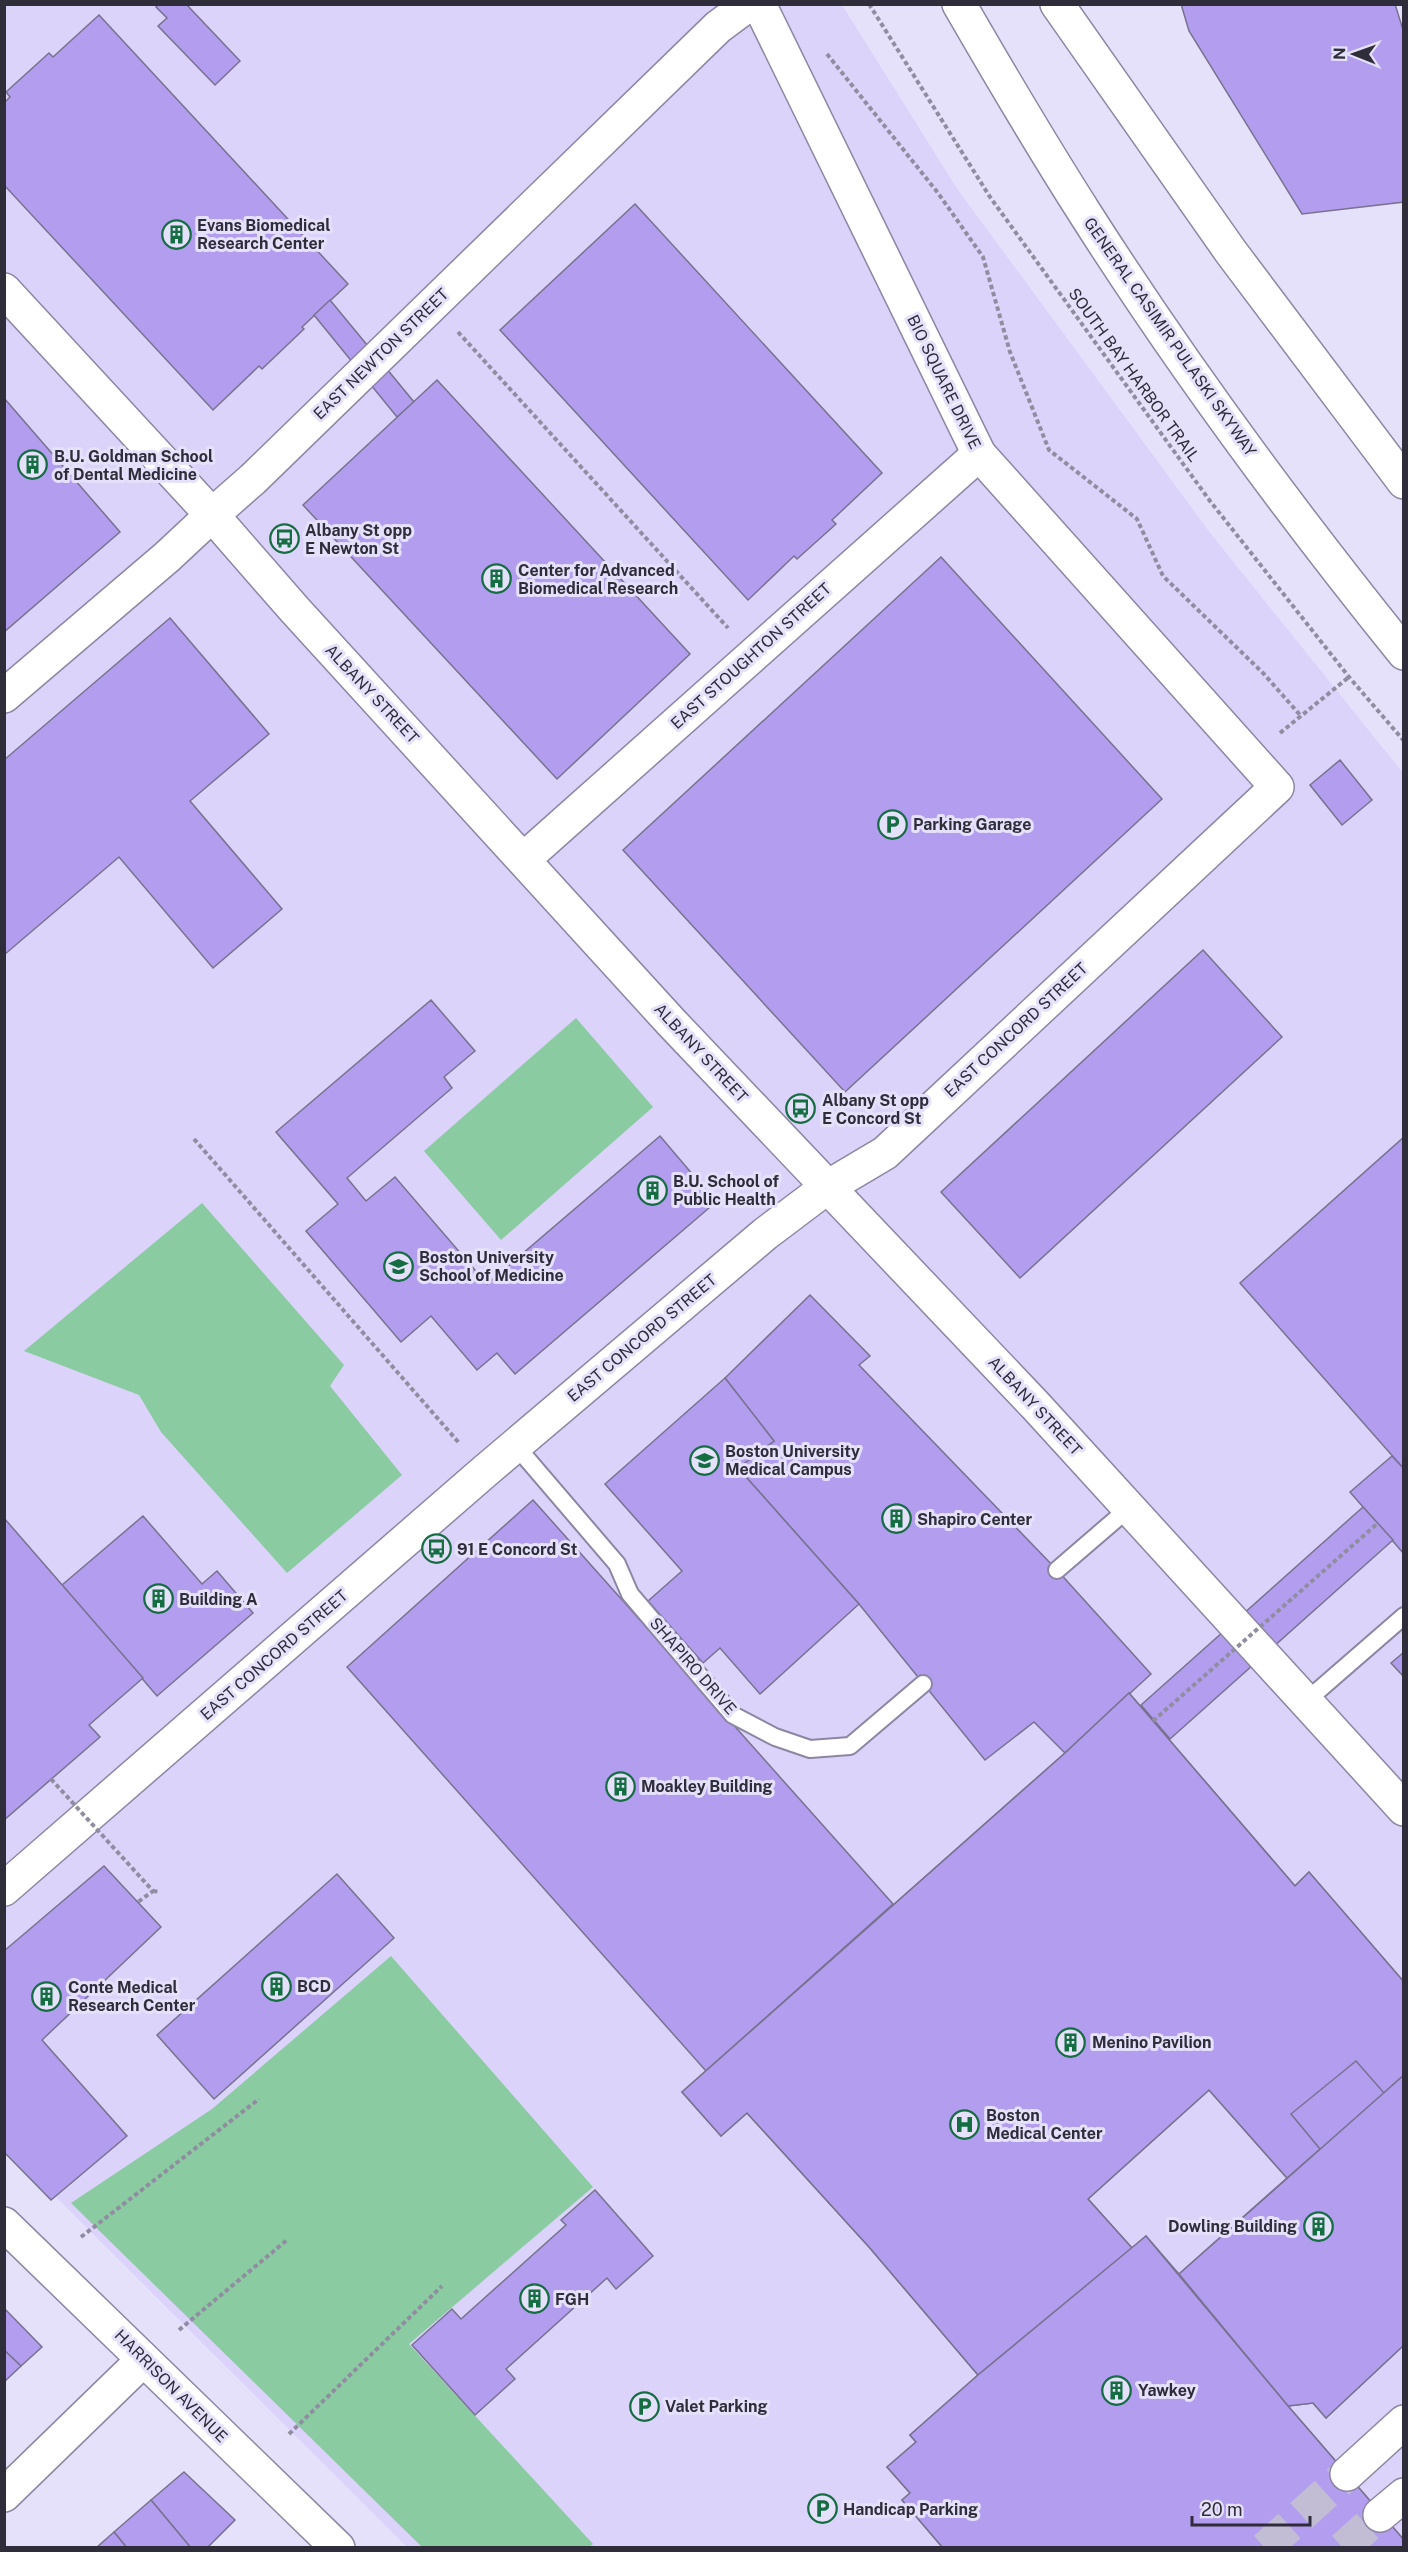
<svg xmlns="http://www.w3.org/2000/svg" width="1408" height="2552" viewBox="0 0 1408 2552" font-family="'Public Sans',sans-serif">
	<rect width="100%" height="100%" fill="#e6e1fb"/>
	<polygon fill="#dbd3fa" points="4,5 842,5 958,190 1211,534 1403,773 1403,2547 407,2547 5,2146"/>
	<g fill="#8acba2">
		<polygon points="576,1018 653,1107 501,1240 424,1151"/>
		<polygon points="202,1203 344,1365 330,1386 402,1475 287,1573 161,1432 139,1395 24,1351"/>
		<polygon points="391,1956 593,2187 409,2344 593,2544 589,2547 422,2547 71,2203 212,2109"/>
	</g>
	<g fill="#b29def" stroke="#78728f" stroke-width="1.5" fill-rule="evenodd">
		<polygon points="159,4 186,4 240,61 215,85 158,26 167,18 156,7"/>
		<polygon points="1181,4 1395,4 1404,33 1404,202 1302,214 1189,31"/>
		<polygon points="99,15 348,284 302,327 304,329 262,369 259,366 213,410 4,185 4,103 10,97 6,92 49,53 53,57"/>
		<polygon points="635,204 882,473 832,520 836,524 797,559 794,556 748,600 500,330"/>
		<polygon points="330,300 414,402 397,417 314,315"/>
		<polygon points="437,380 690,654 557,779 303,505"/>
		<polygon points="4,398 120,532 4,632"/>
		<polygon points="941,557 1162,799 845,1092 623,850"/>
		<polygon points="170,618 269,734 190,801 282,909 213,968 119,857 4,955 4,760"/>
		<polygon points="1340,760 1372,800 1342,825 1310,785"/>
		<polygon points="1203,950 1282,1037 1020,1278 941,1192"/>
		<polygon points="431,1000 475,1051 444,1077 452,1088 347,1178 366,1201 395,1177 487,1284 660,1136 716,1202 515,1374 497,1353 477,1370 431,1316 401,1342 306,1231 338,1204 276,1132"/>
		<polygon points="1404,1137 1404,1469 1240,1283"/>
		<polygon points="810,1295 870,1356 859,1365 1057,1570 1151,1674 1065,1753 1034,1722 985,1760 859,1604 738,1468 774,1441 725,1378"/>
		<polygon points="725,1378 774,1441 738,1468 859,1604 760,1694 720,1648 703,1663 648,1601 682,1571 605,1484"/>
		<polygon points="1392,1456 1404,1469 1404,1554 1350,1492"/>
		<polygon points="533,1500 893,1904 706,2071 347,1667"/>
		<polygon points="1363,1507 1393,1540 1170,1739 1141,1705"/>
		<polygon points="143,1516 202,1584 217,1571 253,1613 157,1696 62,1585"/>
		<polygon points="4,1518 143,1678 89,1725 100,1737 4,1820"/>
		<polygon points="1404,1652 1404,1677 1391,1663"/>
		<path d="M 1129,1693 L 1295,1886 L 1309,1872 L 1404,1982 L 1404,2345 L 1326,2418 L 1313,2403 L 1288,2406 L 1404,2540 L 1404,2548 L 943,2548 L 902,2500 L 910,2493 L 887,2467 L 916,2442 L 910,2435 L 978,2375 L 869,2247 L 747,2113 L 721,2136 L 682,2092 L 1065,1753 ZM 1209,2090 L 1287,2178 L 1179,2274 L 1146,2236 L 1132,2248 L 1088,2199 Z"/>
		<polygon points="1129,1693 1295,1886 1309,1872 1404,1982 1404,2075 1384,2093 1356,2061 1291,2114 1320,2149 1287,2178 1209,2090 1088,2199 1132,2248 978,2375 869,2247 747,2113 721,2136 682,2092 1065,1753"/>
		<polygon points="104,1866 161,1927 42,2040 127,2136 51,2200 4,2152 4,1951"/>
		<polygon points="337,1874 394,1938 214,2099 157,2035"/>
		<polygon points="1404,2075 1404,2345 1326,2418 1313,2403 1288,2406 1179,2274"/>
		<polygon points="595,2190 653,2256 616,2289 607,2278 506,2369 515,2379 475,2415 412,2345 452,2309 461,2319 566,2225 561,2220"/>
		<polygon points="1146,2236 1288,2406 1404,2540 1404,2548 943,2548 902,2500 910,2493 887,2467 916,2442 910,2435 978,2375"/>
		<polygon points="4,2308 42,2347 21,2366 4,2350"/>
		<polygon points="4,2350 21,2366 4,2382"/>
		<polygon points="184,2472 235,2520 207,2548 191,2548 151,2500"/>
		<polygon points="151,2500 191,2548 127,2548 114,2532"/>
		<polygon points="114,2532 127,2548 96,2548"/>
	</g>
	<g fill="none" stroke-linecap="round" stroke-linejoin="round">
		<g stroke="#c2bdd4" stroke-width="33" stroke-dasharray="33 16" stroke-linecap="butt">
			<polyline points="1265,2548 1347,2474"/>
			<polyline points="1343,2548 1380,2515"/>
		</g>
		<defs>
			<g id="lane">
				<polyline points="516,1446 617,1564 630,1594 733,1715 775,1737 810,1749 850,1746 923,1684"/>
				<polyline points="1057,1570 1129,1508"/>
				<polyline points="1305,1702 1404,1616"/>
			</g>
			<g id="street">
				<polyline points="212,515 253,479 718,27 749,4"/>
				<polyline points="524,859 979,454"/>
				<polyline points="4,1889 484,1472 765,1234 826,1188 885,1153 1277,787 979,454 759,4"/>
				<polyline points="4,2495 143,2360"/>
			</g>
			<g id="secondary">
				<polyline points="4,290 212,515 295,610 671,1022 1036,1406 1404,1809"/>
				<polyline points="4,696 167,557 212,515"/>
				<polyline points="4,2224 338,2548"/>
			</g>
			<g id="primary">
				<path d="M 959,4 C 1000,75 1042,146 1086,215 C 1183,367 1291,513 1404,653"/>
				<polyline points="1057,4 1231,252 1404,482"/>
				<polyline points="1347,2474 1404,2422"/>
				<polyline points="1380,2515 1404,2495"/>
			</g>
		</defs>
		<use href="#lane" stroke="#8c86a3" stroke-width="20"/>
		<use href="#street" stroke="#8c86a3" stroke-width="36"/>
		<use href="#secondary" stroke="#8c86a3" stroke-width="36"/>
		<use href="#primary" stroke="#8c86a3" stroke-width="36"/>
		<g stroke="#918da1" stroke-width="4" stroke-dasharray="4.5 3" stroke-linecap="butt">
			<polyline points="869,4 990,197 1210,501 1349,677 1404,741"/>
			<polyline points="827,54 938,193 983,257 1010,352 1049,450 1137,519 1163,576 1264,674 1300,715"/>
			<polyline points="458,332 728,628"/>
			<polyline points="1280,733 1349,677"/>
			<polyline points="194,1139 460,1444"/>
			<polyline points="153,1891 160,1892"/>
			<polyline points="81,2237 259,2099"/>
			<polyline points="179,2330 287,2240"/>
			<polyline points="289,2434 442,2286"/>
		</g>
		<use href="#lane" stroke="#fff" stroke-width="16"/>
		<use href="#street" stroke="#fff" stroke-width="33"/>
		<use href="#secondary" stroke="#fff" stroke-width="33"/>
		<use href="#primary" stroke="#fff" stroke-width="33"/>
		<g stroke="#918da1" stroke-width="4" stroke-dasharray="4.5 3" stroke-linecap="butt">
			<polyline points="1153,1721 1378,1523"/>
			<polyline points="51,1779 153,1891 138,1902"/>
		</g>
	</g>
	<defs>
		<symbol id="building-ring" viewBox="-11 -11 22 22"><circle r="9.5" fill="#e6e1fb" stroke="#146e42" stroke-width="1.5"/><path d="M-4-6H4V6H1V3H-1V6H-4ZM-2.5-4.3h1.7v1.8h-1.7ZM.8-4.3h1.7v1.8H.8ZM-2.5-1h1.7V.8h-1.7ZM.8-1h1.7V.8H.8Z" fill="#146e42"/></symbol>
		<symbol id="bus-ring" viewBox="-11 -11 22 22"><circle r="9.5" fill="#e6e1fb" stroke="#146e42" stroke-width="1.5"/><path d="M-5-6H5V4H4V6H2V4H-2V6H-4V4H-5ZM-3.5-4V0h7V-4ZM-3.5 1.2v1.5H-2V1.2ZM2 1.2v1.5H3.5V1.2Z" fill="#146e42"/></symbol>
		<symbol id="parking-ring" viewBox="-11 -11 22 22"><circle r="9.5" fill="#e6e1fb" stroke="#146e42" stroke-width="1.5"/><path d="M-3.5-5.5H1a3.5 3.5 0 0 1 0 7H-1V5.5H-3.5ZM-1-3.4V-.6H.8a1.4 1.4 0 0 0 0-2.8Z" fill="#146e42"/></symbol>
		<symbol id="university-ring" viewBox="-11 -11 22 22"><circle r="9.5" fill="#e6e1fb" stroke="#146e42" stroke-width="1.5"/><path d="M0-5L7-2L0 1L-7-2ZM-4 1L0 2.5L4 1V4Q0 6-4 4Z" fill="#146e42"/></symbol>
		<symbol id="hospital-ring" viewBox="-11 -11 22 22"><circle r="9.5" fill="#e6e1fb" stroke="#146e42" stroke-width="1.5"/><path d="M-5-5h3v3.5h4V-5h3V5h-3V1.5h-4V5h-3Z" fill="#146e42"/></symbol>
	</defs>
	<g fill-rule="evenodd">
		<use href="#building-ring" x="160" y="218" width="33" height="33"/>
		<use href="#building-ring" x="16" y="448" width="33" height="33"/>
		<use href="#bus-ring" x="268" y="522" width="33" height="33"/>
		<use href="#building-ring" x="480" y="562" width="33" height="33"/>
		<use href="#parking-ring" x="876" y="808" width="33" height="33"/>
		<use href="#bus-ring" x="784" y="1092" width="33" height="33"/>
		<use href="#building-ring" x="636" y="1174" width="33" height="33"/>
		<use href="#university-ring" x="382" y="1250" width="33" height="33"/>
		<use href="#university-ring" x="688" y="1444" width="33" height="33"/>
		<use href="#building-ring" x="880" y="1502" width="33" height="33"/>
		<use href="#bus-ring" x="420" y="1532" width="33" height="33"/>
		<use href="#building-ring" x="142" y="1582" width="33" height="33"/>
		<use href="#building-ring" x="604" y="1770" width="33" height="33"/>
		<use href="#building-ring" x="260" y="1970" width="33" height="33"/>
		<use href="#building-ring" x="30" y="1980" width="33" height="33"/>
		<use href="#building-ring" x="1054" y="2026" width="33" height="33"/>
		<use href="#hospital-ring" x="948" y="2108" width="33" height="33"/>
		<use href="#building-ring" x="1302" y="2210" width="33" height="33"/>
		<use href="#building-ring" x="518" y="2282" width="33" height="33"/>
		<use href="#building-ring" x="1100" y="2374" width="33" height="33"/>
		<use href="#parking-ring" x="628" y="2390" width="33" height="33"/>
		<use href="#parking-ring" x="806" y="2492" width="33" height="33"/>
	</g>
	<g text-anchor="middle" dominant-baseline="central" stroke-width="6" stroke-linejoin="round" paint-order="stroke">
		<g font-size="16" font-weight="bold" fill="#302d3a" stroke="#e6e1fb" text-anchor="start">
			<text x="197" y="225">Evans Biomedical<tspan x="197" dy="18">Research Center</tspan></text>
			<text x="54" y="456">B.U. Goldman School<tspan x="54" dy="18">of Dental Medicine</tspan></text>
			<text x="305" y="530">Albany St opp<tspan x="305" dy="18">E Newton St</tspan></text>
			<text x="518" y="570">Center for Advanced<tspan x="518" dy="18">Biomedical Research</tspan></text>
			<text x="913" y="824">Parking Garage</text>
			<text x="822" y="1100">Albany St opp<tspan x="822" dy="18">E Concord St</tspan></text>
			<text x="673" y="1181">B.U. School of<tspan x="673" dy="18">Public Health</tspan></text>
			<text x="419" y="1257">Boston University<tspan x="419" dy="18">School of Medicine</tspan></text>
			<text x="725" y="1451">Boston University<tspan x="725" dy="18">Medical Campus</tspan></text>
			<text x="917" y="1519">Shapiro Center</text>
			<text x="457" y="1549">91 E Concord St</text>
			<text x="179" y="1599">Building A</text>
			<text x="641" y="1786">Moakley Building</text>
			<text x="297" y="1986">BCD</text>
			<text x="68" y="1987">Conte Medical<tspan x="68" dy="18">Research Center</tspan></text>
			<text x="1092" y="2042">Menino Pavilion</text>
			<text x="986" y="2115">Boston<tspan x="986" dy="18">Medical Center</tspan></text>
			<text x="1297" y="2226" text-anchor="end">Dowling Building</text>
			<text x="555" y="2299">FGH</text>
			<text x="1138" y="2390">Yawkey</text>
			<text x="665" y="2406">Valet Parking</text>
			<text x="843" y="2509">Handicap Parking</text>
		</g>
		<g font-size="16" fill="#302d3a" stroke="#e6e1fb">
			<text transform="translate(1170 337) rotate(55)">GENERAL CASIMIR PULASKI SKYWAY</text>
			<text transform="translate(381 354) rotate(-44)">EAST NEWTON STREET</text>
			<text transform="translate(1134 375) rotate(54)">SOUTH BAY HARBOR TRAIL</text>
			<text transform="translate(944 382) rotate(64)">BIO SQUARE DRIVE</text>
			<text transform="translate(751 656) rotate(-42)">EAST STOUGHTON STREET</text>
			<text transform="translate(372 694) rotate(47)">ALBANY STREET</text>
			<text transform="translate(1016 1030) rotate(-43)">EAST CONCORD STREET</text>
			<text transform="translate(701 1053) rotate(47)">ALBANY STREET</text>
			<text transform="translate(642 1338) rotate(-40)">EAST CONCORD STREET</text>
			<text transform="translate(1035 1406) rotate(47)">ALBANY STREET</text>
			<text transform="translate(274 1655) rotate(-41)">EAST CONCORD STREET</text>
			<text transform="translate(693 1666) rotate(49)">SHAPIRO DRIVE</text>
			<text transform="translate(171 2386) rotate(45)">HARRISON AVENUE</text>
		</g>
	</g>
	<rect width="1408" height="2552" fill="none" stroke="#302d3a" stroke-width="12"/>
	<g transform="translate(1354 54) rotate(271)" stroke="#e6e1fb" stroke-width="4.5" paint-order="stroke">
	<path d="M0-4.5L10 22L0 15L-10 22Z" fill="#302d3a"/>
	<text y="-9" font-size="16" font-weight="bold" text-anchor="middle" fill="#302d3a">N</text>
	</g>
	<path d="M1192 2516v9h118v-9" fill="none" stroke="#302d3a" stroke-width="3"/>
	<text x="1201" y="2516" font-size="18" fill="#302d3a" stroke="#e6e1fb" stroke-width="4.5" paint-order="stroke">20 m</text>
</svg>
